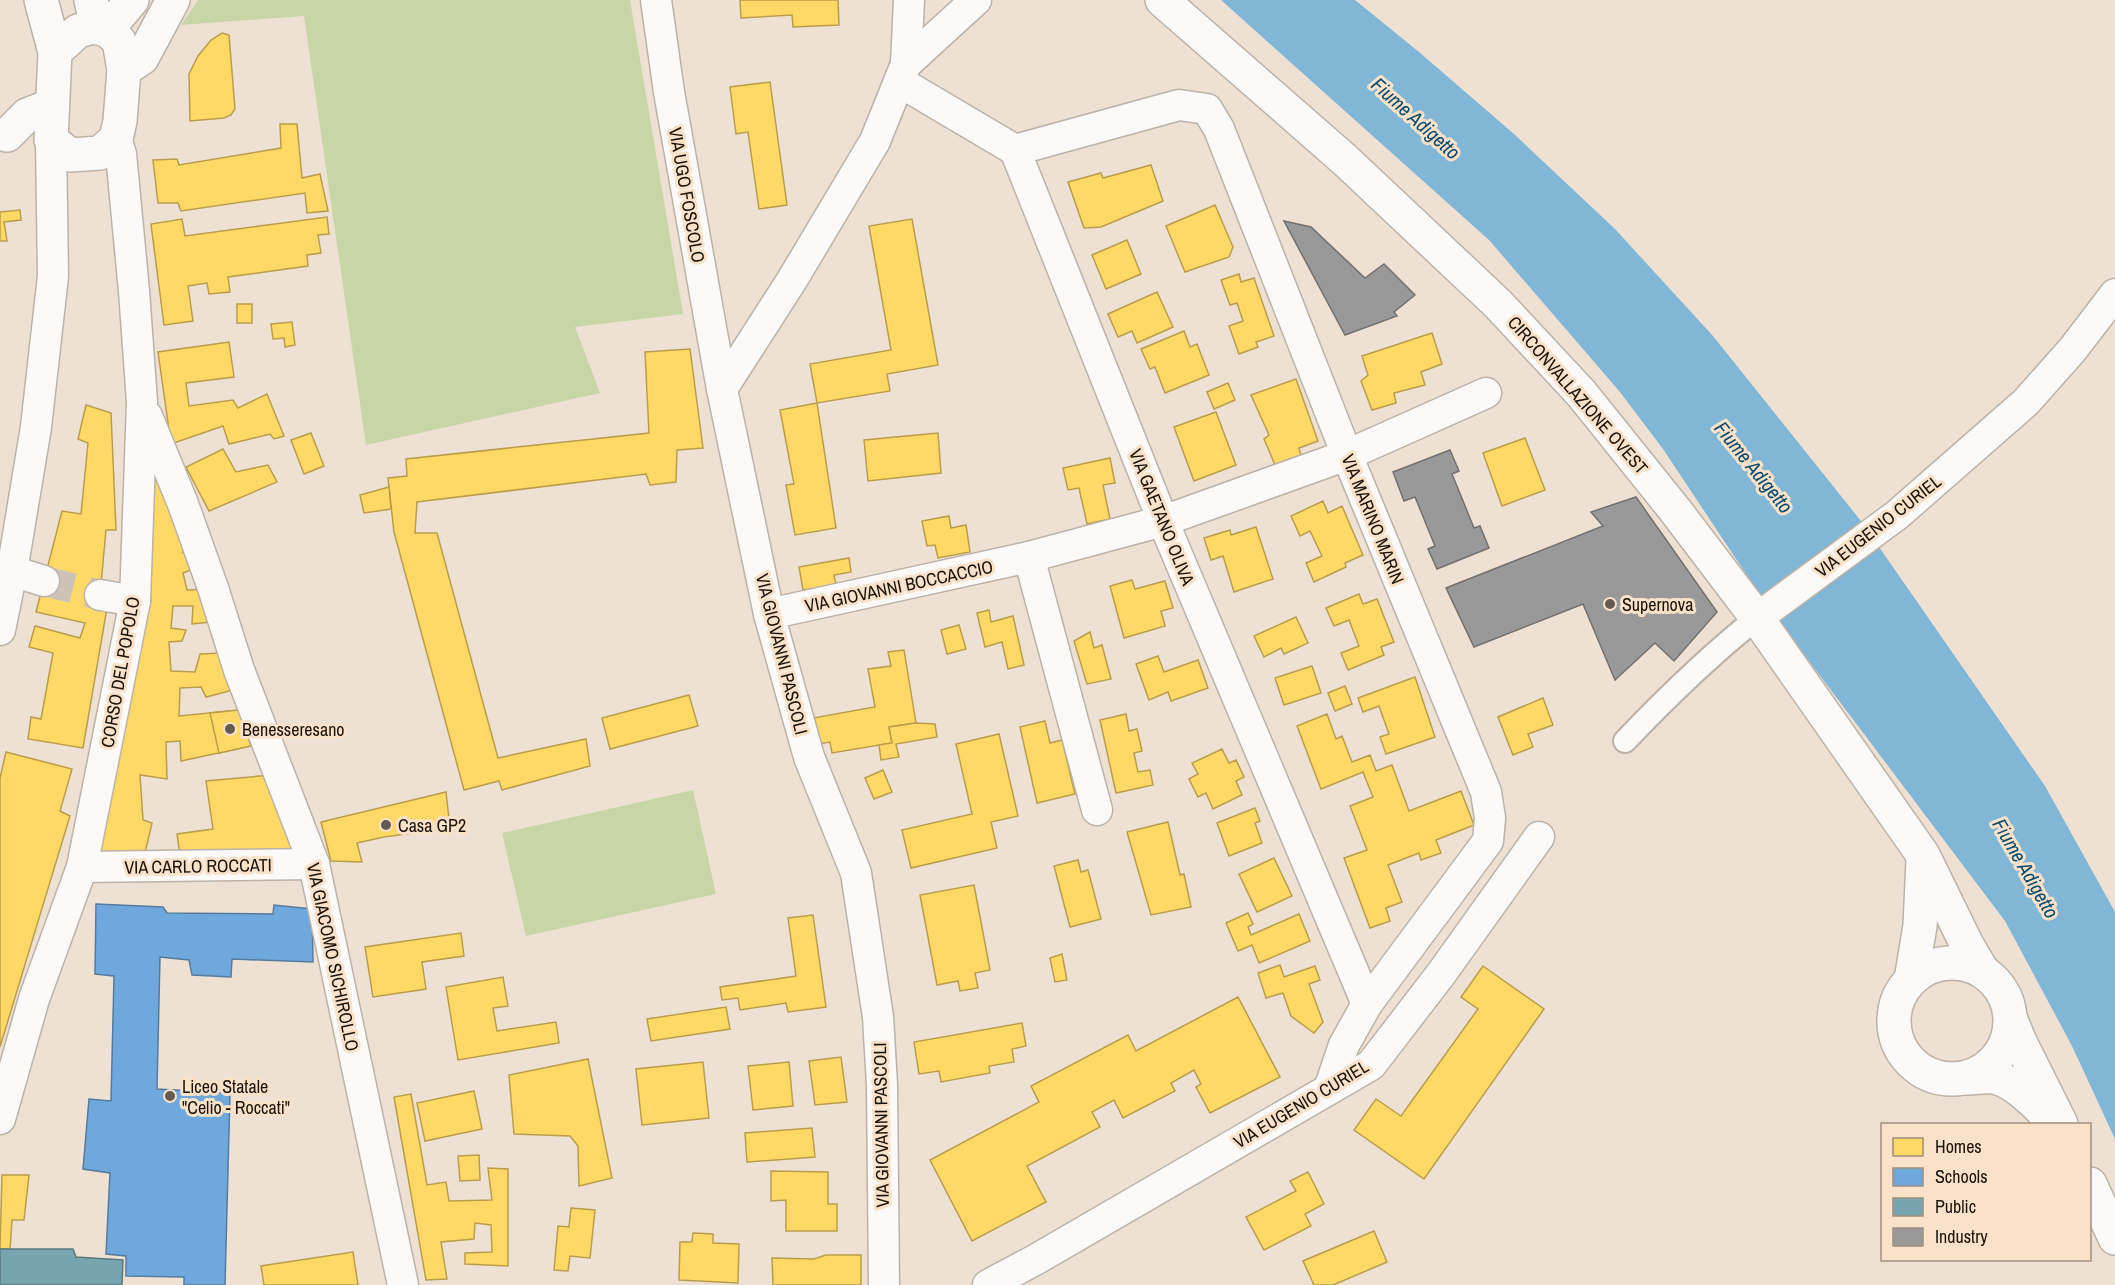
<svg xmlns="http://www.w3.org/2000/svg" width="2115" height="1285" viewBox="0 0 2115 1285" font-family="'Archivo Narrow',sans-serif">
	<rect width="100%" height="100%" fill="#eee1d4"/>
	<g fill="#c8d6a7">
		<polygon points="198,0 630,0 683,314 575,327 600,393 366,445 304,16 181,25"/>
		<polygon points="693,790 716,894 526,936 502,833"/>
	</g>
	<polygon fill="#82b6d6" points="1221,0 1355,0 1419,52 1514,134 1615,229 1713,336 1861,521 2045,786 2115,912 2115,1139 2072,1046 2005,921 1766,604 1663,449 1620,392 1489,240"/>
	<g fill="#ffd966" stroke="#ba9d4a" stroke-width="1.5">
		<polygon points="740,0 838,0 839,25 793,27 792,15 741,18"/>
		<polygon points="222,33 229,35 235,109 231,115 224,118 190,121 189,74 198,56 211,40"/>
		<polygon points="770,82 787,205 759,209 748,132 736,134 730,87"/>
		<polygon points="280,124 297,124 302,178 320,174 328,211 307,213 305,193 181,211 178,203 158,203 153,160 177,159 179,165 281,148"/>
		<polygon points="1151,165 1163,201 1101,227 1084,228 1068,182 1101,173 1103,178"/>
		<polygon points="1215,205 1233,247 1229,257 1185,272 1166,226"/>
		<polygon points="20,210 21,220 4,222 7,241 0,241 0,212"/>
		<polygon points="327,217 329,234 318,235 321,253 307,255 308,266 228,277 230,292 209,294 207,283 188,286 193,321 164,325 151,224 182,219 185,236"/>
		<polygon points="912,219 938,365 887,374 890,391 817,403 810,364 891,350 869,226"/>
		<polygon points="1127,240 1141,274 1106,289 1092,255"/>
		<polygon points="1239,274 1241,282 1254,278 1274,336 1256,342 1258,347 1239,354 1229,326 1243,321 1237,303 1230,305 1221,280"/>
		<polygon points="1157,292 1173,327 1137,343 1132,331 1118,337 1108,314"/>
		<rect x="237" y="304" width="15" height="19"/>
		<polygon points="292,322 295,345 285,347 284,338 273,339 271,324"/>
		<polygon points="1184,331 1190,347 1197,344 1209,375 1165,393 1155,367 1150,369 1141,349"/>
		<polygon points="1432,333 1442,364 1421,372 1425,385 1394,393 1396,403 1372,410 1361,381 1368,375 1362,356"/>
		<polygon points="229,342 234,377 186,383 189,406 233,400 238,408 267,394 284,436 274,439 270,434 229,444 223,426 171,444 158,352"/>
		<polygon points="690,349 703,448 677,450 676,482 650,485 646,474 417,502 415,533 437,533 498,758 586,739 590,766 502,790 499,781 464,790 394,532 388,478 407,476 406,459 649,433 645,352"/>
		<polygon points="1296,379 1318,441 1299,448 1301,456 1275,465 1264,439 1269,435 1251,395"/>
		<polygon points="1228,383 1235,400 1214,409 1207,392"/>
		<polygon points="817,403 836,528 795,535 786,485 794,484 780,410"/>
		<polygon points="86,405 111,413 116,530 106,530 99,606 107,608 83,748 28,739 31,717 41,719 53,653 29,647 35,626 80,638 85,623 36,612 62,511 81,514 88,443 78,439"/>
		<polygon points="1216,412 1236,465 1194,481 1174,427"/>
		<polygon points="311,433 324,466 304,474 291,440"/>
		<polygon points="938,433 941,473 868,481 864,440"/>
		<polygon points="1525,438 1545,490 1502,506 1483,453"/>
		<polygon points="223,449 236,472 268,465 277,482 209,511 186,467"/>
		<polygon points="1110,458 1115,483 1103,485 1110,519 1087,524 1079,488 1068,490 1063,468"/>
		<polygon points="151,467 182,530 183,553 193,550 193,569 183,573 187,590 211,589 211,622 192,624 193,606 173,606 171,628 186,630 182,641 169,642 171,671 195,672 200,654 221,653 233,690 206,697 201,687 180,688 179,716 239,710 251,746 181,761 180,741 166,742 167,779 140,775 143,820 152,823 145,853 92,856"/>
		<polygon points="389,487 391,509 364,513 360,495"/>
		<polygon points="1323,501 1328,513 1342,506 1363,555 1345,563 1346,567 1314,582 1306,563 1322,556 1310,531 1300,536 1291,516"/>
		<polygon points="949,516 951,528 966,525 970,552 938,558 935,545 927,546 922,521"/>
		<polygon points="1256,527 1273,579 1234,592 1223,556 1211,560 1204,538 1230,530 1231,535"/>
		<polygon points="849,558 851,572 834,575 836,585 803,590 799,567"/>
		<polygon points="1132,580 1135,589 1165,581 1173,608 1161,611 1165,626 1124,638 1110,586"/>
		<polygon points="1359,594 1363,604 1377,599 1394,642 1381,647 1384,655 1348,670 1341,653 1359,646 1349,620 1334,626 1326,608"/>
		<polygon points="989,610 991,622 1013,616 1024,665 1008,669 1002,642 985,647 977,613"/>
		<polygon points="1296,617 1308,643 1284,654 1281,648 1264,657 1254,636"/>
		<polygon points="959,625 966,649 947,654 941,630"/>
		<polygon points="1090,632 1094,648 1102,645 1111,679 1087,684 1074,641"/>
		<polygon points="904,650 916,723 889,727 892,743 832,753 830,742 818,744 813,718 875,707 868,669 891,666 888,652"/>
		<polygon points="1158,656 1164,672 1198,660 1208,688 1171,701 1168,692 1149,700 1136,664"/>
		<polygon points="1312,666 1321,693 1284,705 1275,678"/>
		<polygon points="1415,677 1435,737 1386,754 1380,737 1389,734 1379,706 1363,712 1358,698"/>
		<polygon points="1345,686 1352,704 1335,711 1328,693"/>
		<polygon points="689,695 698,726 610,749 602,718"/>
		<polygon points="1543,698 1553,725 1528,734 1533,747 1513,755 1498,717"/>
		<polygon points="239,710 251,746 219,753 210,713"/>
		<polygon points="1126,714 1129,731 1137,729 1142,751 1134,753 1138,772 1150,770 1153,785 1116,793 1100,720"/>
		<polygon points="1327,714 1336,739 1342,736 1352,762 1370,755 1376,771 1392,765 1409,811 1461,791 1474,825 1436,840 1441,853 1421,860 1419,853 1388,865 1402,902 1386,908 1390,921 1370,928 1344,858 1367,850 1350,806 1373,797 1363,772 1321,789 1297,726"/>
		<polygon points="1045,721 1050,743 1062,740 1075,794 1037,803 1020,727"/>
		<polygon points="916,723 935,724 937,737 896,744 899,757 881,760 879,745 892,743 889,727"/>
		<polygon points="999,734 1018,816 991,822 997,848 911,868 902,830 972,814 956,744"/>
		<polygon points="1222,749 1229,763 1236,760 1244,777 1236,781 1242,795 1213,809 1206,793 1198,797 1189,779 1198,774 1192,763"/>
		<polygon points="6,752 72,769 60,811 70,816 0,1047 0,778"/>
		<polygon points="883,770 892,792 874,799 865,778"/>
		<polygon points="271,775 299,850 180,855 177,834 213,829 206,781"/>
		<polygon points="446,792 450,828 384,837 357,843 362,862 331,861 321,822"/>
		<polygon points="1255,808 1260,821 1255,823 1262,843 1229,856 1217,823"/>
		<polygon points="1168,822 1180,875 1184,874 1191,907 1151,915 1127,832"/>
		<polygon points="1274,858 1292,896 1257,912 1239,874"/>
		<polygon points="1078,860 1081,872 1088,870 1101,919 1070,927 1054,866"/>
		<polygon points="974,885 990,970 975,973 978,988 960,991 958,981 937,985 920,895"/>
		<polygon points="1248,913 1253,924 1248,927 1251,935 1299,914 1310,941 1259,963 1252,945 1238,951 1226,923"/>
		<polygon points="813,915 826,1007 788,1012 786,1003 740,1010 738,998 722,1000 720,987 796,976 788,918"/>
		<polygon points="461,933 464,956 422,962 426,989 373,997 365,947"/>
		<polygon points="1062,954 1067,980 1055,982 1050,958"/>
		<polygon points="1280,965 1284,977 1315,966 1320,980 1309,984 1323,1022 1314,1033 1291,1016 1283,993 1266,998 1258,973"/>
		<polygon points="1483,966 1544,1009 1424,1179 1354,1130 1376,1099 1401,1116 1478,1009 1461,997"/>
		<polygon points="503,977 508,1006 493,1008 497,1031 556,1022 559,1043 458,1060 446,987"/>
		<polygon points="1238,997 1280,1077 1210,1113 1196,1087 1201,1084 1194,1070 1171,1083 1175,1091 1123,1118 1114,1100 1092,1112 1100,1127 1027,1166 1046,1202 972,1241 930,1160 1039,1102 1031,1086 1128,1035 1136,1051"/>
		<polygon points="726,1007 730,1029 651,1041 647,1019"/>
		<polygon points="1022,1023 1026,1046 1012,1049 1014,1062 989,1066 990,1073 941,1082 939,1071 919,1074 914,1042"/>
		<polygon points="841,1057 847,1102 815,1105 809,1061"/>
		<polygon points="588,1059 612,1178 579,1186 578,1146 570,1136 514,1134 509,1075"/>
		<polygon points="703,1062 709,1118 642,1125 636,1069"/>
		<polygon points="789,1062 793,1106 753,1110 748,1066"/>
		<polygon points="474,1091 482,1129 425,1141 417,1103"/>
		<polygon points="411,1094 427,1185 446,1182 449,1201 492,1200 488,1168 508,1169 508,1266 465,1264 465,1253 492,1252 491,1225 475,1223 474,1239 441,1242 447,1279 426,1280 394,1097"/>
		<polygon points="167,1126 189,1126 189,1166 166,1166"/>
		<polygon points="812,1128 815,1157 747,1162 745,1133"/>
		<polygon points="479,1155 480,1180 460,1181 458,1156"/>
		<polygon points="771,1171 828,1172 828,1204 837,1204 837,1231 786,1231 786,1200 771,1201"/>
		<polygon points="1308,1172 1324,1204 1305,1214 1311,1226 1264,1250 1246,1217 1296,1191 1290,1181"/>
		<polygon points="2,1175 29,1175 24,1220 12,1220 10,1249 0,1249"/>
		<polygon points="571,1208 595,1210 590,1258 570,1256 568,1271 554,1270 558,1226 569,1227"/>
		<polygon points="1374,1231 1387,1262 1333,1285 1314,1285 1303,1261"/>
		<polygon points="693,1233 713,1234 713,1243 739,1244 738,1283 679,1280 680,1242 692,1242"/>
		<polygon points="353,1252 358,1285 264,1285 261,1266"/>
		<polygon points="826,1255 861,1255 861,1285 773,1285 772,1258 814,1259"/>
	</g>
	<polygon fill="#6fa8dc" stroke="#557b9d" stroke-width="1.5" points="96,904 163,907 167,913 273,914 274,905 312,909 313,962 232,959 231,977 192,975 189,960 160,957 157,1089 230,1093 225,1285 184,1285 184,1277 126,1276 126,1256 106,1254 110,1173 83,1169 89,1099 111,1101 114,976 95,974"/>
	<polygon fill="#76a5af" stroke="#5a797d" stroke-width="1.5" points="0,1249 73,1249 76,1257 123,1260 122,1285 0,1285"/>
	<g fill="#999" stroke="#73706e" stroke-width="1.5">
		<polygon points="1284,221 1311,227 1365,278 1384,264 1415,295 1394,312 1397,316 1345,335"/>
		<polygon points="1450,450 1459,471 1452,474 1474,528 1480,526 1489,548 1437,569 1428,549 1435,546 1415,497 1404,501 1393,472"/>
		<polygon points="1636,497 1717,612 1674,661 1655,643 1615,680 1583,604 1474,647 1446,588 1603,526 1591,512"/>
	</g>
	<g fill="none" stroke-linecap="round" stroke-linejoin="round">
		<polyline stroke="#cec2b6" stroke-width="30" stroke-dasharray="30 15" stroke-linecap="butt" points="44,581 100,595"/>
		<defs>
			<path id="pedestrian" d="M 1625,741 C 1667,697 1709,656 1757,618"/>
			<g id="minor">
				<polyline points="656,0 669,92 722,389"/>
				<polyline points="906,64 976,0"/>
				<polyline points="900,82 1015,150 1163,521 1367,1004"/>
				<polyline points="1015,150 1179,105 1207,109 1219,129 1347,455 1486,792 1490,818 1488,841 1367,1004 1344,1045 1329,1089"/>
				<polyline points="147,416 183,504 213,588 239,670 314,864 403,1285"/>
				<polyline points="1029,557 1097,810"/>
				<polyline points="12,571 44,581"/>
				<polyline points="100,595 135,601"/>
				<polyline points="769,614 1029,557 1163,521 1347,455 1486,393"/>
				<polyline points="1757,618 1897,515 2026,402 2073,349 2115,294"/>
				<polyline points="0,630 12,571 36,427 53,276 51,140"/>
				<polyline points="82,867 314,864"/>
				<polyline points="0,1119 34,999 82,867 135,601 142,402 134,291 121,154 116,139"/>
				<polyline points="884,1285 882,1085 878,1017 856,873 809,757 769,614 722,389 792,280 875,141 906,64 909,0"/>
				<polyline points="988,1285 1035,1260 1371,1065 1441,974 1539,837"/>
			</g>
			<g id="tertiary">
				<polyline points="41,0 55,52"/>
				<polyline points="91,0 94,13 93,27"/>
				<polygon points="93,27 107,30 119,41 124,70 120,121 116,139 100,153 70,155 51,140 55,52 78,31"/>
				<polyline points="107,30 132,0"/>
				<polyline points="124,70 142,58 173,0"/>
				<polyline points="7,135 27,115 52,105"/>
			</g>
			<g id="secondary">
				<polyline points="1162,0 1345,160 1498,304 1581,393 1675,510 1757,618 1923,855 1967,945 1983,972"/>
				<circle cx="1952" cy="1021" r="58"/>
				<polyline points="1911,980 1920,926 1923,860"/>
				<polyline points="2011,1020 2020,1042 2061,1124"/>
				<path d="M 1968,1078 C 1976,1078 1985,1076 1993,1077 C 2013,1080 2038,1105 2051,1120"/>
				<polyline points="2090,1184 2115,1238"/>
			</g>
		</defs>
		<use href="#pedestrian" stroke="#bcb2a8" stroke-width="26"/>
		<use href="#minor" stroke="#bcb2a8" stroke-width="33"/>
		<use href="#tertiary" stroke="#bcb2a8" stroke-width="36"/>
		<use href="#secondary" stroke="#bcb2a8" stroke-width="36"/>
		<use href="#pedestrian" stroke="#fcfaf9" stroke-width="22"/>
		<use href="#minor" stroke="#fcfaf9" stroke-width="30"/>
		<use href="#tertiary" stroke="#fcfaf9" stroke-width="33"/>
		<use href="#secondary" stroke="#fcfaf9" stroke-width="33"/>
	</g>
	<g fill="#645a50" stroke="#f9e2c9" stroke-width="2">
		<circle cx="1610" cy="604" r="6"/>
		<circle cx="230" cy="729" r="6"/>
		<circle cx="386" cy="825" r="6"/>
		<circle cx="170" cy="1096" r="6"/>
	</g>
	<g text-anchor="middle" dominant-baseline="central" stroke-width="6" stroke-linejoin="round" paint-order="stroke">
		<g font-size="18" fill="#191209" stroke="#f9e2c9">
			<text transform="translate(687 195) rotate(80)">VIA UGO FOSCOLO</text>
			<text transform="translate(1578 395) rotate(49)">CIRCONVALLAZIONE OVEST</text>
			<text transform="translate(1162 517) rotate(68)">VIA GAETANO OLIVA</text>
			<text transform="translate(1373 519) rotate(68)">VIA MARINO MARIN</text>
			<text transform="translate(1878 526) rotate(-38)">VIA EUGENIO CURIEL</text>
			<text transform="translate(899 586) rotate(-12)">VIA GIOVANNI BOCCACCIO</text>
			<text transform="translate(782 654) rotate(76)">VIA GIOVANNI PASCOLI</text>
			<text transform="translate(120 672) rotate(-80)">CORSO DEL POPOLO</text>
			<text transform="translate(198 866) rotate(-1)">VIA CARLO ROCCATI</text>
			<text transform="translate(333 957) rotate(78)">VIA GIACOMO SICHIROLLO</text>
			<text transform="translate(1301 1104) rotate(-31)">VIA EUGENIO CURIEL</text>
			<text transform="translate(881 1125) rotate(-91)">VIA GIOVANNI PASCOLI</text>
		</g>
		<g font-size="18" fill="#191209" stroke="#f9e2c9" text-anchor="start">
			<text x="1622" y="604">Supernova</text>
			<text x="242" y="729">Benesseresano</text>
			<text x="398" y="825">Casa GP2</text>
			<text x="182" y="1086">Liceo Statale<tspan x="182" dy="21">"Celio - Roccati"</tspan></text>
		</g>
		<g font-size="20" font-style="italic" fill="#0b4a6d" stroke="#f9e2c9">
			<text transform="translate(1416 118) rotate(42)">Fiume Adigetto</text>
			<text transform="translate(1754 467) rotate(51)">Fiume Adigetto</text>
			<text transform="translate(2026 868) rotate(60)">Fiume Adigetto</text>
		</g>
	</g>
	<rect x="1881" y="1123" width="210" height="138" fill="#f9e2c9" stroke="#9f8f7c" stroke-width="1.5"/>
	<rect x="1893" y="1138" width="30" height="18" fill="#ffd966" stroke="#9f8f7c" stroke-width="1.5"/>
	<text x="1935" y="1153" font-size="18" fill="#191209">Homes</text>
	<rect x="1893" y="1168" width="30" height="18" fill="#6fa8dc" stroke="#9f8f7c" stroke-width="1.5"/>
	<text x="1935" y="1183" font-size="18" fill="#191209">Schools</text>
	<rect x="1893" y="1198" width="30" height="18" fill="#76a5af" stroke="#9f8f7c" stroke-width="1.5"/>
	<text x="1935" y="1213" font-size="18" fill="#191209">Public</text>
	<rect x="1893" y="1228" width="30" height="18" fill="#999999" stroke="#9f8f7c" stroke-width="1.5"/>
	<text x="1935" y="1243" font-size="18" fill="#191209">Industry</text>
</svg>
